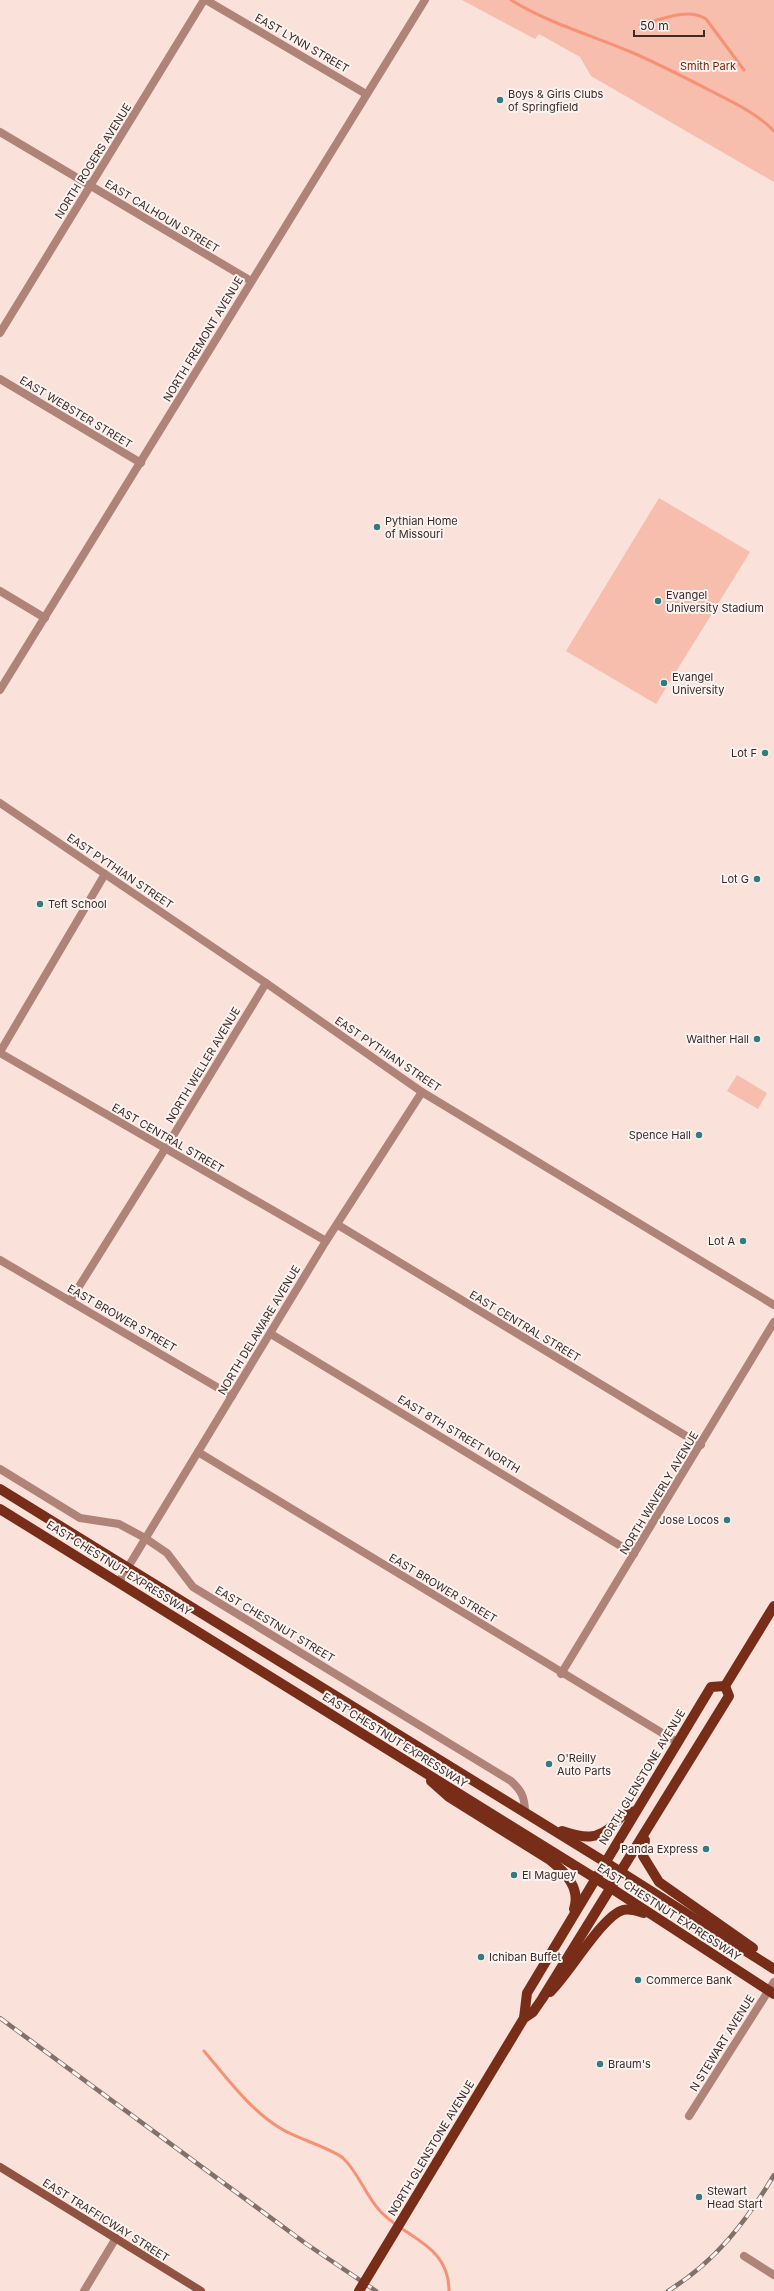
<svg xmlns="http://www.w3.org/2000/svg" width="774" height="2291" viewBox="0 0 774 2291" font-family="Inter,sans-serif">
	<rect width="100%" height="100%" fill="#fae1da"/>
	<g fill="#f7bdad">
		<polygon points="462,0 774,0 774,182 591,76 580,57 539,34 535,39"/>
		<polygon points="659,498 750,552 656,704 566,651"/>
		<polygon points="737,1075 767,1093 758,1109 727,1091"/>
	</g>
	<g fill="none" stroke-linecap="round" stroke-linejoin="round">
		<g stroke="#f69175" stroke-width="3">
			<path d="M 511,0 C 550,24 589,34 631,52 C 659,64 686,78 713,92 C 736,104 756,113 774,131"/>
			<path d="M 640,25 C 660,20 688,7 706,19 L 744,70"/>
			<path d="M 204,2051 C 227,2078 249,2109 280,2128 C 295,2138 331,2148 343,2158 C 359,2173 366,2197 381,2212 C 407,2239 449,2245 449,2291"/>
		</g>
		<g stroke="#af8377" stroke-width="8">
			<polyline points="206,0 366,94"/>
			<polyline points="0,132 251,281"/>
			<polyline points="0,333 204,0"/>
			<polyline points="0,379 141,463"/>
			<polyline points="0,591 45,618"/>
			<polyline points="0,803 266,983 422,1092 774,1305"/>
			<polyline points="0,1052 105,874"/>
			<polyline points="0,1053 326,1241"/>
			<polyline points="338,1225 701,1445"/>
			<polyline points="0,1260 232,1396"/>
			<polyline points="70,1301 165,1149 266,983"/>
			<polyline points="271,1334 634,1554"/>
			<polyline points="198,1452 677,1742"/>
			<path d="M 0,1469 L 80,1518 L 119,1524 L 145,1538 L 167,1553 L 193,1587 L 511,1781 C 522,1791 525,1798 525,1813"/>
			<polyline points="119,1582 326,1241 422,1092"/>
			<polyline points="561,1674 774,1322"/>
			<polyline points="689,2116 774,1982"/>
			<polyline points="744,2256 774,2275"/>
			<polyline points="84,2291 116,2238"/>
		</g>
		<polyline stroke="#af8377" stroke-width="8" points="0,690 425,0"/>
		<polyline stroke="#905241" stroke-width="8" points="0,2167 201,2291"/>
		<g stroke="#782d19" stroke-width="10">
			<polyline points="0,1489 605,1862 774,1969"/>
			<polyline points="0,1509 611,1888 774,1994"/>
			<polyline points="725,1686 774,1606"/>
			<path d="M 431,1781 L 449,1797 L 550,1860 C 565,1872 581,1888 574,1909"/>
			<path d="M 562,1831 C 583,1838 598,1841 614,1824 C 623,1815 623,1814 635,1811"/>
			<polyline points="645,1840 643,1856 659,1882 753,1948"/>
			<path d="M 550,1992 C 569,1974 602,1916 623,1910 C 630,1908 637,1911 644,1913"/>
			<polyline points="524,2018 527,1993 711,1687 725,1686"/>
			<polyline points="437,2162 524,2018 533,2012 542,1999 729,1696 725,1686"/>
		</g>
		<defs>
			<g id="rail">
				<polyline points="0,2018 305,2243 376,2291"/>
				<path d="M 668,2291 C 715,2262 746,2222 774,2175"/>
			</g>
		</defs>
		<use href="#rail" stroke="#83706a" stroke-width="4.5"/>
		<use href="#rail" stroke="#fbf3f0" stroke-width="3" stroke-dasharray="9" stroke-linecap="butt"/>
		<polyline stroke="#782d19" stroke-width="10" points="359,2291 437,2162"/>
	</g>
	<g fill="#327b7f" stroke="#fbf3f0" stroke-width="1.5">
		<circle cx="500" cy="100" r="4"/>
		<circle cx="377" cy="527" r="4"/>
		<circle cx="658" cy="601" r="4"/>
		<circle cx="664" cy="683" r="4"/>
		<circle cx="765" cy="753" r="4"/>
		<circle cx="757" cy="879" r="4"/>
		<circle cx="40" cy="904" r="4"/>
		<circle cx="757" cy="1039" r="4"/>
		<circle cx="699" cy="1135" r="4"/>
		<circle cx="743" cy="1241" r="4"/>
		<circle cx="727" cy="1520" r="4"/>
		<circle cx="549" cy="1764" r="4"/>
		<circle cx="706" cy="1849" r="4"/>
		<circle cx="514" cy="1875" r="4"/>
		<circle cx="481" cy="1957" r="4"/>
		<circle cx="638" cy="1980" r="4"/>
		<circle cx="600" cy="2064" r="4"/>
		<circle cx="699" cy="2197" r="4"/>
	</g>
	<g text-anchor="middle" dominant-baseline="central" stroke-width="4" stroke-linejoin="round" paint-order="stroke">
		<g font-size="11" fill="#3c2c28" stroke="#fbf3f0">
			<text transform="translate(302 43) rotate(30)">EAST LYNN STREET</text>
			<text transform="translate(93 161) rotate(-58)">NORTH ROGERS AVENUE</text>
			<text transform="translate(162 216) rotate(31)">EAST CALHOUN STREET</text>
			<text transform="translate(203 339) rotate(-59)">NORTH FREMONT AVENUE</text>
			<text transform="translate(76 412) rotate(31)">EAST WEBSTER STREET</text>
			<text transform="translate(120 871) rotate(34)">EAST PYTHIAN STREET</text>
			<text transform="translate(388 1054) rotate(34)">EAST PYTHIAN STREET</text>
			<text transform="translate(203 1065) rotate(-59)">NORTH WELLER AVENUE</text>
			<text transform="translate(168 1138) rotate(30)">EAST CENTRAL STREET</text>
			<text transform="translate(122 1318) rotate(30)">EAST BROWER STREET</text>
			<text transform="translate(525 1326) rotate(31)">EAST CENTRAL STREET</text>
			<text transform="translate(259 1330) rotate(-59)">NORTH DELAWARE AVENUE</text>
			<text transform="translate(459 1434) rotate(31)">EAST 8TH STREET NORTH</text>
			<text transform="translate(659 1493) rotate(-59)">NORTH WAVERLY AVENUE</text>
			<text transform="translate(119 1568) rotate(32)">EAST CHESTNUT EXPRESSWAY</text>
			<text transform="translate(443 1588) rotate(31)">EAST BROWER STREET</text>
			<text transform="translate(275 1624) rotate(31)">EAST CHESTNUT STREET</text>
			<text transform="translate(395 1740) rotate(32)">EAST CHESTNUT EXPRESSWAY</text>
			<text transform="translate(642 1777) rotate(-59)">NORTH GLENSTONE AVENUE</text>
			<text transform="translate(669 1912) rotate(33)">EAST CHESTNUT EXPRESSWAY</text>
			<text transform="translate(722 2043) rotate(-58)">N STEWART AVENUE</text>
			<text transform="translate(431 2148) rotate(-59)">NORTH GLENSTONE AVENUE</text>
			<text transform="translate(106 2220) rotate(32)">EAST TRAFFICWAY STREET</text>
		</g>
		<g font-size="11" fill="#792105" stroke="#fbf3f0">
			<text x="708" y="66">Smith Park</text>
		</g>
		<g font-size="11" fill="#3c2c28" stroke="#fbf3f0" text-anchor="start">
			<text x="508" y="94">Boys &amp; Girls Clubs<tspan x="508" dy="13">of Springfield</tspan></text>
			<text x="385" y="521">Pythian Home<tspan x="385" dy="13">of Missouri</tspan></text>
			<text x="666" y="595">Evangel<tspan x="666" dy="13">University Stadium</tspan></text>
			<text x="672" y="677">Evangel<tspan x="672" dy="13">University</tspan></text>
			<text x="757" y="753" text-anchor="end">Lot F</text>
			<text x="749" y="879" text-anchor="end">Lot G</text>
			<text x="48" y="904">Teft School</text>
			<text x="749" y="1039" text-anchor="end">Walther Hall</text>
			<text x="691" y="1135" text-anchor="end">Spence Hall</text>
			<text x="735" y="1241" text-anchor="end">Lot A</text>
			<text x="719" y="1520" text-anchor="end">Jose Locos</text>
			<text x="557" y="1758">O'Reilly<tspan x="557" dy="13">Auto Parts</tspan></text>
			<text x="698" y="1849" text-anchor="end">Panda Express</text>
			<text x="522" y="1875">El Maguey</text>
			<text x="489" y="1957">Ichiban Buffet</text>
			<text x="646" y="1980">Commerce Bank</text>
			<text x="608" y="2064">Braum's</text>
			<text x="707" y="2191">Stewart<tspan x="707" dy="13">Head Start</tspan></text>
		</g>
	</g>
	<path d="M634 30v6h70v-6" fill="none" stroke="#3c2c28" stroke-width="2"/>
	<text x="640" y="30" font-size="12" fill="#3c2c28" stroke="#fbf3f0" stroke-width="3" paint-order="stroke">50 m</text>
</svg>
